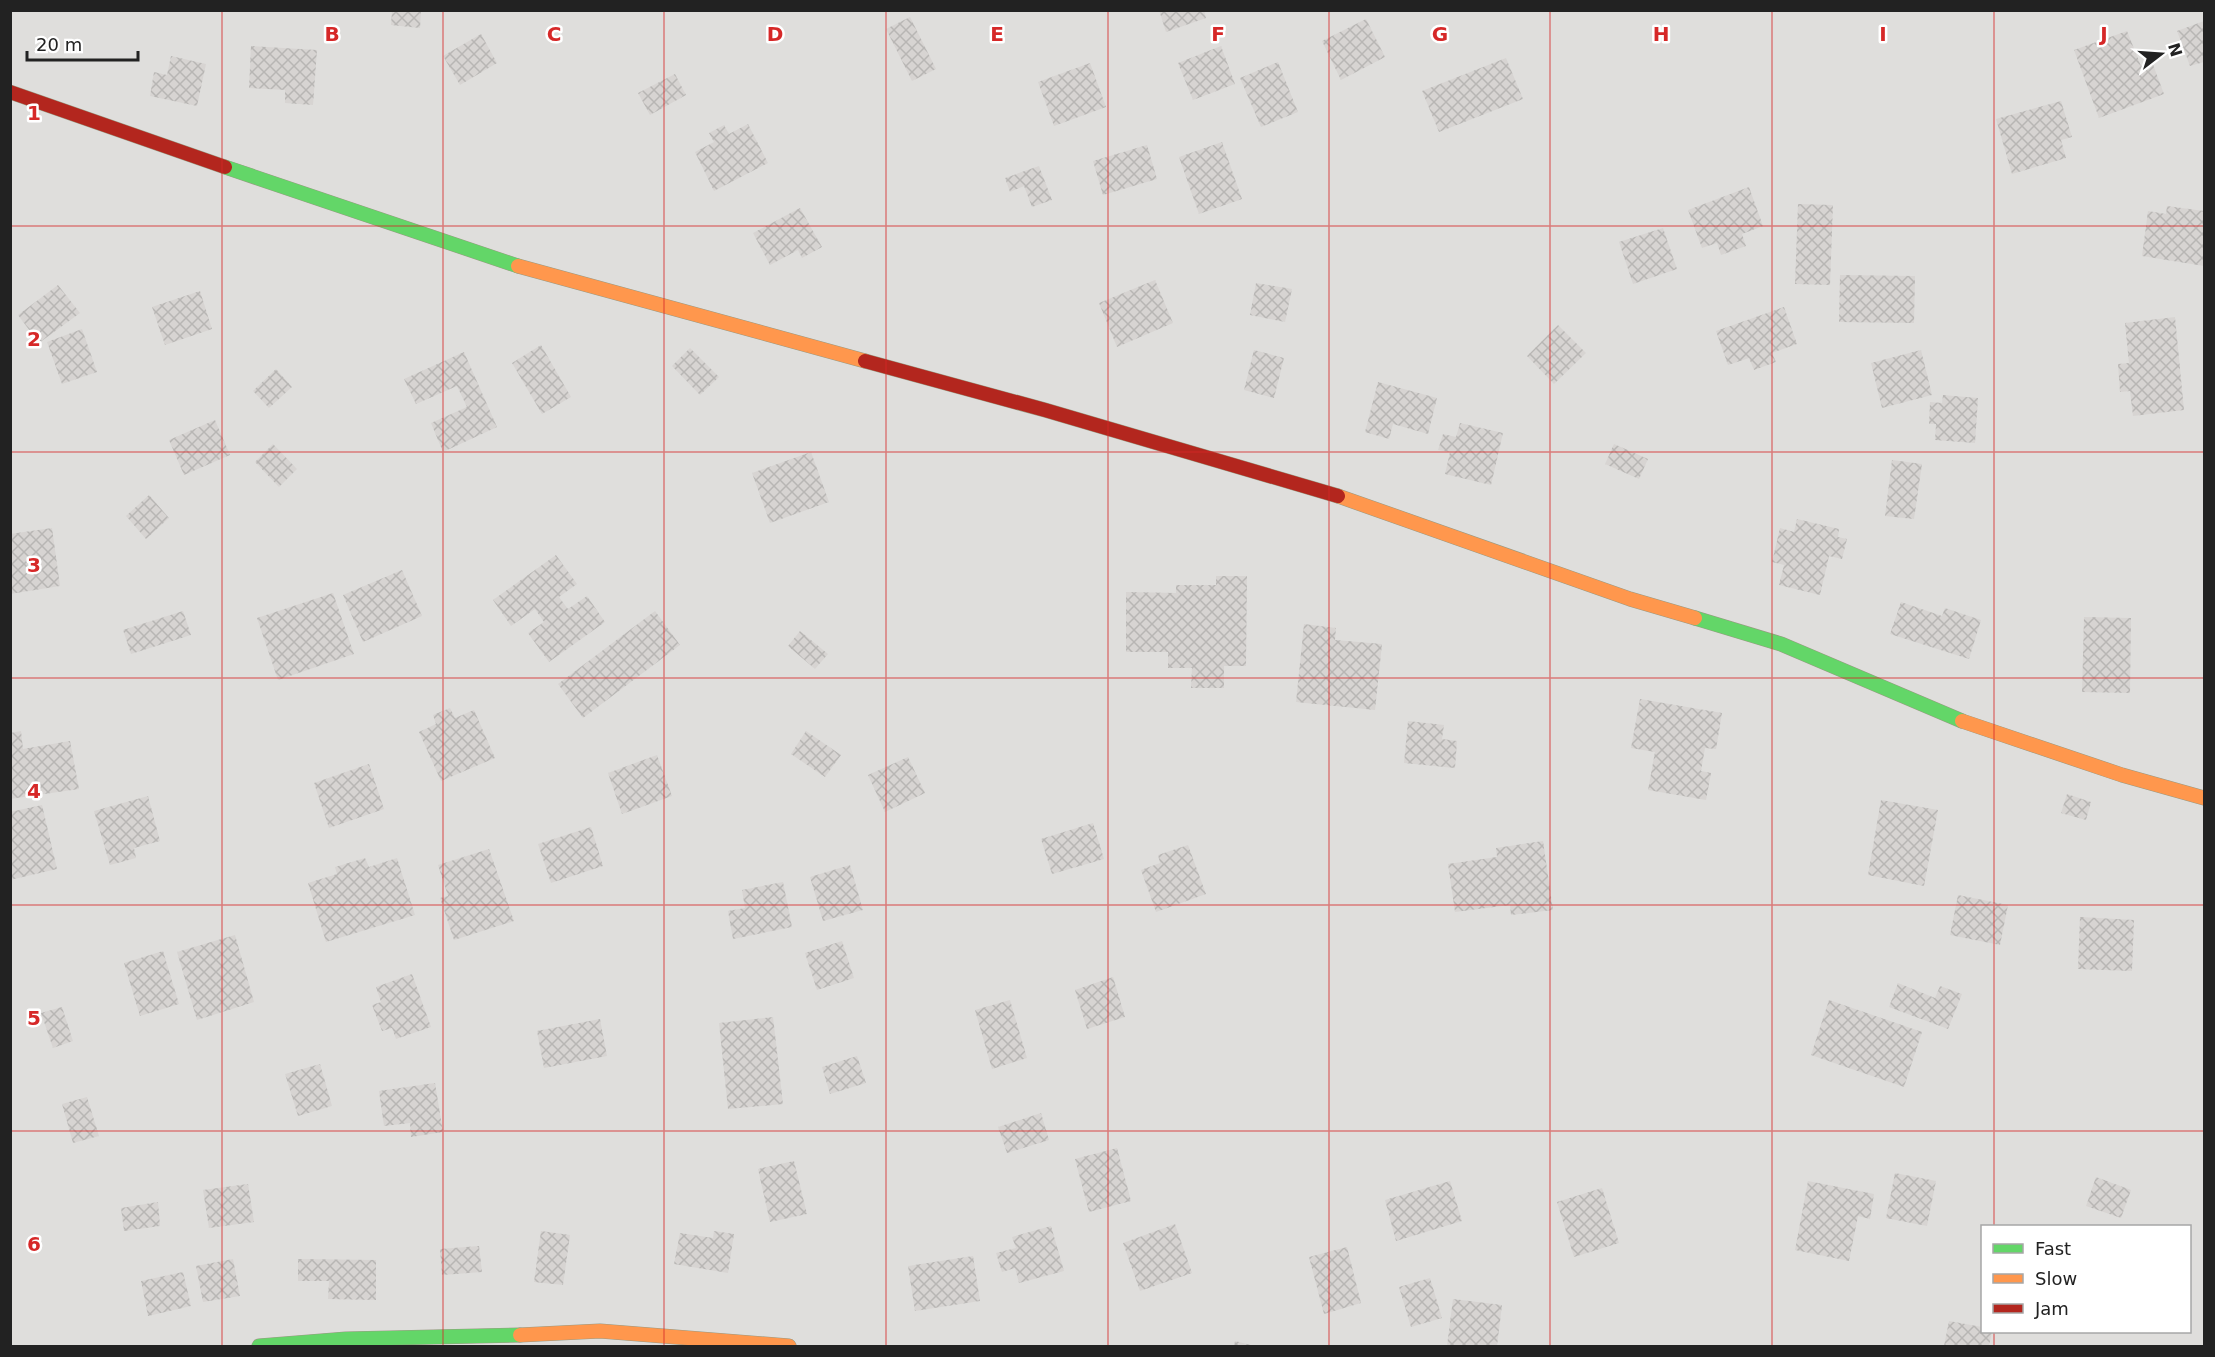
<svg xmlns="http://www.w3.org/2000/svg" width="2215" height="1357" viewBox="0 0 2215 1357" font-family="'DejaVu Sans',sans-serif">
	<defs>
		<pattern id="building-cross-hatch" width="8" height="8" patternUnits="userSpaceOnUse" patternTransform="scale(1.5)"><rect width="8" height="8" fill="#d7d4d2"/><path d="M0 0l8 8M0 8l8-8" fill="none" stroke="#b8b6b4"/></pattern>
	</defs>
	<rect width="100%" height="100%" fill="#f0eeeb"/>
	<path fill="#dfdedc" fill-rule="evenodd" d="M 10,11 L 2204,11 L 2204,1346 L 11,1346 ZM 1982,1226 L 2190,1226 L 2190,1332 L 1982,1332 Z"/>
	<g fill="url(#building-cross-hatch)">
		<polygon points="392,10 421,10 420,28 391,25"/>
		<polygon points="1159,10 1204,10 1206,18 1166,32"/>
		<polygon points="910,17 936,69 912,81 886,29"/>
		<polygon points="1366,19 1385,57 1341,80 1322,41"/>
		<polygon points="2204,21 2204,62 2190,66 2177,31"/>
		<polygon points="2127,31 2141,66 2152,62 2164,94 2099,118 2074,50"/>
		<polygon points="481,34 497,63 460,85 443,56"/>
		<polygon points="251,46 317,50 313,105 285,103 285,90 249,88"/>
		<polygon points="1221,46 1235,84 1193,100 1178,63"/>
		<polygon points="171,56 206,64 197,106 150,96 154,72 167,75"/>
		<polygon points="1506,58 1523,99 1439,132 1422,91"/>
		<polygon points="1278,62 1298,112 1261,127 1240,78"/>
		<polygon points="1090,63 1106,107 1054,126 1038,82"/>
		<polygon points="675,74 686,95 650,115 638,93"/>
		<polygon points="2061,101 2072,137 2061,140 2066,158 2012,174 1996,119"/>
		<polygon points="748,124 768,163 714,191 695,152 714,142 709,133 724,125 729,134"/>
		<polygon points="1222,142 1242,199 1199,214 1179,157"/>
		<polygon points="1147,145 1157,179 1103,195 1093,161"/>
		<polygon points="1039,166 1052,200 1032,207 1024,186 1010,192 1005,178"/>
		<polygon points="1749,187 1763,226 1742,234 1746,246 1721,255 1717,243 1702,248 1688,210"/>
		<polygon points="1798,204 1833,205 1830,285 1795,284"/>
		<polygon points="2167,206 2204,211 2204,266 2142,256 2148,211 2166,214"/>
		<polygon points="800,208 822,247 802,258 798,250 770,265 753,233"/>
		<polygon points="1663,228 1677,269 1633,284 1619,242"/>
		<polygon points="1840,275 1915,276 1914,323 1839,322"/>
		<polygon points="1155,280 1173,323 1117,347 1099,303"/>
		<polygon points="1256,283 1292,289 1285,322 1250,315"/>
		<polygon points="58,285 80,313 39,343 18,315"/>
		<polygon points="200,291 212,329 165,345 152,307"/>
		<polygon points="1784,307 1797,344 1772,353 1776,362 1754,370 1749,358 1728,365 1716,331"/>
		<polygon points="2175,317 2184,410 2133,416 2130,391 2120,392 2118,364 2129,363 2125,323"/>
		<polygon points="1558,325 1586,353 1554,384 1527,356"/>
		<polygon points="82,329 97,372 62,384 47,342"/>
		<polygon points="541,345 571,397 542,414 512,363"/>
		<polygon points="690,348 719,377 700,395 672,366"/>
		<polygon points="1254,350 1284,358 1274,398 1244,390"/>
		<polygon points="1921,350 1932,395 1882,408 1871,363"/>
		<polygon points="464,352 497,427 443,452 431,423 467,407 457,386 416,404 404,379"/>
		<polygon points="276,369 292,387 269,408 253,391"/>
		<polygon points="1378,382 1437,398 1428,434 1393,424 1389,439 1365,432"/>
		<polygon points="1943,395 1978,398 1975,443 1935,440 1936,424 1929,424 1930,402 1942,403"/>
		<polygon points="215,420 230,455 184,475 169,440"/>
		<polygon points="1460,423 1503,433 1491,485 1445,474 1450,452 1438,450 1443,434 1456,437"/>
		<polygon points="273,444 297,469 279,487 255,462"/>
		<polygon points="1614,444 1648,459 1639,479 1605,464"/>
		<polygon points="811,452 829,502 770,523 752,473"/>
		<polygon points="1892,460 1922,464 1914,519 1885,516"/>
		<polygon points="149,495 169,518 146,539 126,516"/>
		<polygon points="1797,519 1839,529 1838,537 1847,539 1842,559 1829,556 1820,595 1779,585 1784,565 1772,562 1780,528 1794,532"/>
		<polygon points="52,528 60,586 10,594 10,567 12,567 10,534"/>
		<polygon points="556,555 577,584 559,597 568,609 587,596 605,622 549,662 528,633 544,622 535,609 511,626 493,600"/>
		<polygon points="402,570 422,616 363,642 343,595"/>
		<polygon points="1216,576 1247,576 1246,666 1224,666 1224,688 1191,688 1192,668 1168,668 1168,652 1126,652 1126,592 1176,593 1176,585 1216,585"/>
		<polygon points="333,593 354,654 278,680 257,618"/>
		<polygon points="1901,602 1942,616 1945,608 1981,620 1969,659 1890,634"/>
		<polygon points="183,611 191,635 131,654 123,630"/>
		<polygon points="655,611 680,645 583,718 558,684"/>
		<polygon points="2084,617 2131,618 2130,693 2082,692"/>
		<polygon points="1304,624 1336,628 1335,640 1382,644 1375,710 1296,702"/>
		<polygon points="800,631 828,654 815,669 788,646"/>
		<polygon points="1640,699 1722,713 1716,749 1705,748 1701,771 1711,773 1706,800 1648,790 1655,752 1631,748"/>
		<polygon points="450,708 455,718 474,710 495,758 441,781 419,732 436,724 433,715"/>
		<polygon points="1408,721 1444,725 1442,739 1457,741 1455,768 1404,763"/>
		<polygon points="21,731 23,749 70,741 79,789 10,799 10,733"/>
		<polygon points="806,731 841,755 825,777 791,754"/>
		<polygon points="657,755 672,796 622,814 608,773"/>
		<polygon points="908,757 925,793 885,812 868,775"/>
		<polygon points="369,764 384,809 329,828 314,783"/>
		<polygon points="2067,794 2091,802 2086,820 2061,813"/>
		<polygon points="148,796 160,841 134,848 136,858 110,865 94,811"/>
		<polygon points="1881,800 1938,810 1924,886 1868,875"/>
		<polygon points="42,805 57,869 10,880 10,812"/>
		<polygon points="1093,823 1104,859 1052,874 1041,839"/>
		<polygon points="591,827 603,866 551,883 538,844"/>
		<polygon points="1543,841 1553,910 1511,915 1510,905 1455,912 1448,864 1497,857 1496,848"/>
		<polygon points="1188,845 1206,894 1156,912 1141,870 1160,863 1158,855"/>
		<polygon points="489,849 514,921 454,940 440,898 448,896 438,865"/>
		<polygon points="365,858 369,867 397,858 415,915 326,942 308,883 337,874 335,867"/>
		<polygon points="850,865 863,910 823,921 810,877"/>
		<polygon points="783,882 792,927 733,939 728,911 745,908 742,890"/>
		<polygon points="1958,895 2008,905 2000,945 1950,935"/>
		<polygon points="2080,917 2134,920 2132,971 2078,969"/>
		<polygon points="235,935 254,1002 197,1020 177,952"/>
		<polygon points="842,941 854,978 817,990 805,953"/>
		<polygon points="163,951 179,1004 140,1016 124,963"/>
		<polygon points="412,974 431,1027 396,1039 392,1028 382,1031 372,1005 381,1002 376,987"/>
		<polygon points="1113,977 1125,1017 1087,1029 1075,990"/>
		<polygon points="1898,983 1935,998 1940,986 1962,994 1948,1029 1889,1007"/>
		<polygon points="1010,1000 1027,1058 992,1069 975,1010"/>
		<polygon points="1829,1000 1922,1032 1904,1087 1811,1055"/>
		<polygon points="62,1007 73,1041 53,1048 41,1013"/>
		<polygon points="773,1017 783,1104 728,1109 719,1023"/>
		<polygon points="600,1019 607,1056 544,1068 537,1031"/>
		<polygon points="857,1056 866,1083 830,1094 822,1067"/>
		<polygon points="320,1064 332,1106 298,1116 285,1074"/>
		<polygon points="435,1083 443,1132 411,1137 410,1123 384,1126 379,1091"/>
		<polygon points="87,1097 99,1136 73,1143 62,1104"/>
		<polygon points="1041,1113 1049,1140 1007,1153 998,1127"/>
		<polygon points="1117,1148 1131,1201 1089,1212 1075,1159"/>
		<polygon points="794,1161 807,1214 770,1222 758,1169"/>
		<polygon points="1895,1173 1936,1181 1927,1226 1886,1218"/>
		<polygon points="2096,1177 2131,1190 2121,1218 2086,1206"/>
		<polygon points="1450,1181 1462,1221 1396,1241 1385,1200"/>
		<polygon points="1808,1181 1874,1194 1870,1219 1858,1216 1849,1261 1795,1250"/>
		<polygon points="248,1184 254,1222 209,1228 203,1190"/>
		<polygon points="1602,1188 1619,1243 1574,1257 1557,1202"/>
		<polygon points="158,1202 160,1226 124,1231 121,1208"/>
		<polygon points="1175,1224 1192,1273 1140,1291 1123,1243"/>
		<polygon points="1051,1226 1064,1271 1019,1283 1015,1268 1002,1272 996,1253 1016,1248 1012,1237"/>
		<polygon points="541,1231 570,1235 563,1285 534,1282"/>
		<polygon points="714,1231 734,1234 728,1273 674,1264 680,1233 713,1238"/>
		<polygon points="479,1246 482,1272 442,1275 440,1249"/>
		<polygon points="1347,1247 1361,1303 1324,1314 1309,1257"/>
		<polygon points="973,1256 980,1301 915,1311 908,1266"/>
		<polygon points="233,1259 240,1296 203,1302 196,1266"/>
		<polygon points="298,1259 376,1260 376,1300 328,1299 329,1281 298,1281"/>
		<polygon points="183,1272 191,1306 148,1316 141,1281"/>
		<polygon points="1430,1278 1442,1318 1411,1327 1399,1287"/>
		<polygon points="1453,1299 1502,1305 1497,1346 1447,1346"/>
		<polygon points="1949,1321 1982,1327 1982,1332 1992,1332 1989,1346 1944,1346"/>
		<polygon points="1235,1341 1255,1346 1234,1346"/>
	</g>
	<g fill="none" stroke-linecap="round" stroke-linejoin="round">
		<defs>
			<g id="fast">
				<polyline points="225,167 518,266"/>
				<polyline points="1695,618 1781,644 1962,721"/>
				<polyline points="259,1346 346,1339 520,1335"/>
			</g>
			<g id="slow">
				<polyline points="518,266 865,361"/>
				<polyline points="1338,496 1630,599 1695,618"/>
				<polyline points="1962,721 2122,775 2204,798"/>
				<polyline points="520,1335 600,1331 789,1346"/>
			</g>
			<g id="jam">
				<polyline points="10,92 225,167"/>
				<polyline points="865,361 1045,410 1338,496"/>
			</g>
		</defs>
		<use href="#fast" stroke="#999a82" stroke-width="15"/>
		<use href="#slow" stroke="#999a82" stroke-width="15"/>
		<use href="#jam" stroke="#999a82" stroke-width="15"/>
		<use href="#fast" stroke="#63d668" stroke-width="14"/>
		<use href="#slow" stroke="#ff974d" stroke-width="14"/>
		<use href="#jam" stroke="#b3261e" stroke-width="14"/>
	</g>
	<path fill="none" stroke="#d62828" stroke-width="1.5" stroke-opacity="0.55" d="M 222,10 L 222,1346M 443,10 L 443,1346M 664,10 L 664,1346M 886,10 L 886,1346M 1108,10 L 1108,1346M 1329,10 L 1329,1346M 1550,10 L 1550,1346M 1772,10 L 1772,1346M 1994,10 L 1994,1226M 10,226 L 2204,226M 10,452 L 2204,452M 10,678 L 2204,678M 10,905 L 2204,905M 10,1131 L 2204,1131M 1994,1332 L 1994,1346"/>
	<g font-size="20" text-anchor="middle" font-weight="bold" fill="#d62828" stroke="#fff" stroke-width="5" stroke-linejoin="round" paint-order="stroke">
		<text x="332" y="41">B</text>
		<text x="554" y="41">C</text>
		<text x="775" y="41">D</text>
		<text x="997" y="41">E</text>
		<text x="1218" y="41">F</text>
		<text x="1440" y="41">G</text>
		<text x="1661" y="41">H</text>
		<text x="1883" y="41">I</text>
		<text x="2104" y="41">J</text>
		<text x="34" y="120">1</text>
		<text x="34" y="346">2</text>
		<text x="34" y="572">3</text>
		<text x="34" y="798">4</text>
		<text x="34" y="1025">5</text>
		<text x="34" y="1251">6</text>
	</g>
	<rect width="2215" height="1357" fill="none" stroke="#222222" stroke-width="24"/>
	<rect x="1981" y="1225" width="210" height="108" fill="#ffffff" stroke="#a7a7a7" stroke-width="1.5"/>
	<rect x="1993" y="1244" width="30" height="9" fill="#63d668" stroke="#a7a7a7" stroke-width="1.5"/>
	<text x="2035" y="1255" font-size="18" fill="#222222">Fast</text>
	<rect x="1993" y="1274" width="30" height="9" fill="#ff974d" stroke="#a7a7a7" stroke-width="1.5"/>
	<text x="2035" y="1285" font-size="18" fill="#222222">Slow</text>
	<rect x="1993" y="1304" width="30" height="9" fill="#b3261e" stroke="#a7a7a7" stroke-width="1.5"/>
	<text x="2035" y="1315" font-size="18" fill="#222222">Jam</text>
	<g transform="translate(2161 54) rotate(73)" stroke="#ffffff" stroke-width="4.5" paint-order="stroke">
	<path d="M0-4.5L10 22L0 15L-10 22Z" fill="#222222"/>
	<text y="-9" font-size="16" font-weight="bold" text-anchor="middle" fill="#222222">N</text>
	</g>
	<path d="M27 51v9h111v-9" fill="none" stroke="#222222" stroke-width="3"/>
	<text x="36" y="51" font-size="18" fill="#222222" stroke="#ffffff" stroke-width="4.5" paint-order="stroke">20 m</text>
</svg>
